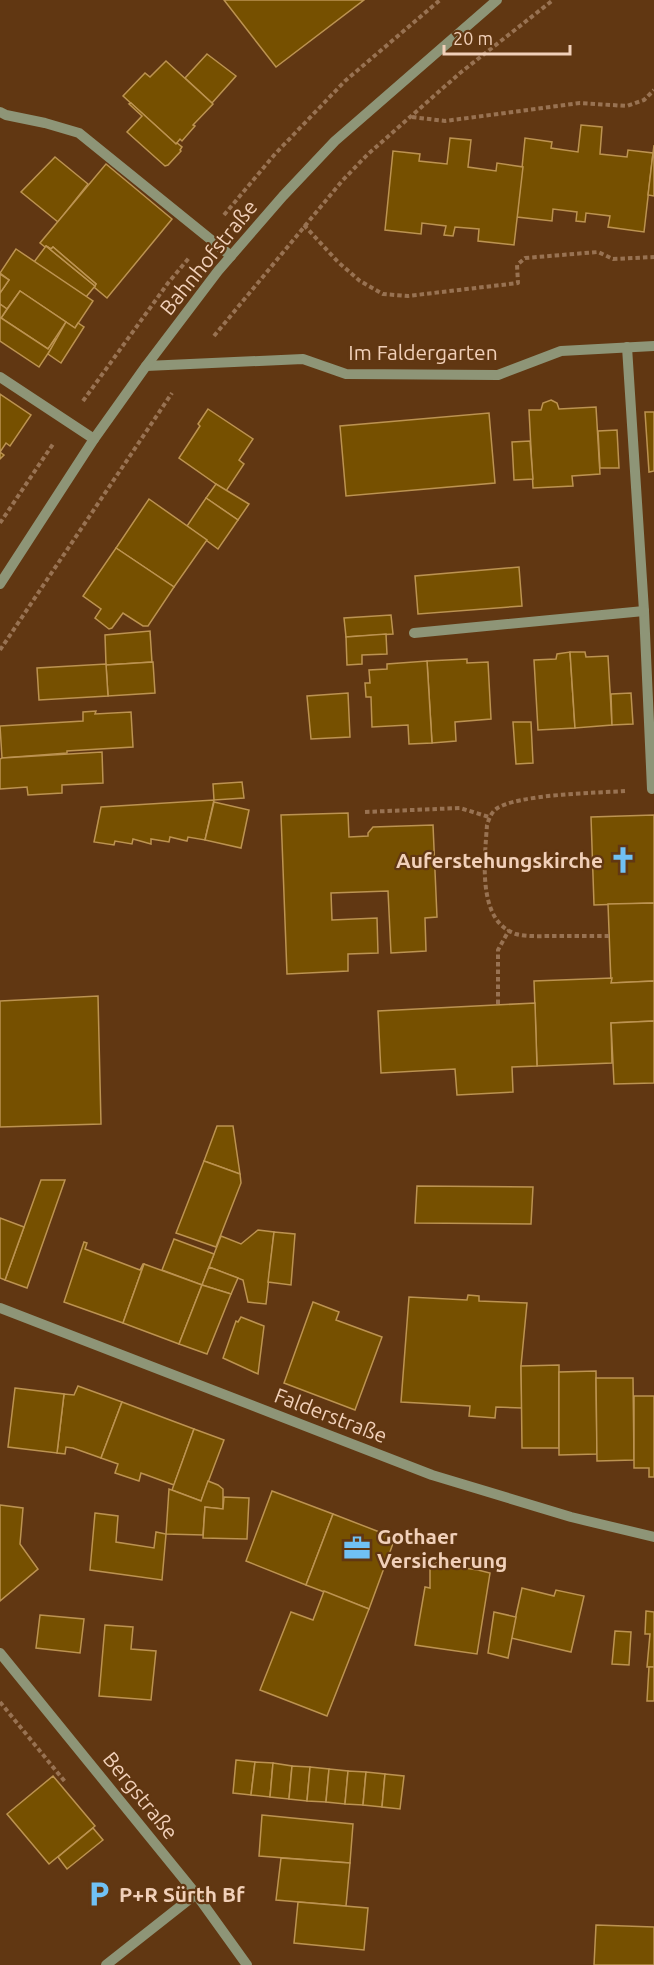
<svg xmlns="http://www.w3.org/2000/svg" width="654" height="1965" viewBox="0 0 654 1965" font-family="Ubuntu,sans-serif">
	<rect width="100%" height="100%" fill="#613712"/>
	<g fill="#765000" stroke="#bc9351" stroke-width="1.5">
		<polygon points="224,0 364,0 276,67"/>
		<polygon points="207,54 236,76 212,103 185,78"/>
		<polygon points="166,61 213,104 193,125 195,126 182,141 180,139 176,144 123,96 145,73 150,77"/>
		<polygon points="131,103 176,144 177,143 182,147 180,150 181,151 168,165 165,166 127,132 142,116 129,104"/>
		<polygon points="581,125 602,127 600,154 627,157 628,150 653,153 644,232 608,227 610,216 586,213 585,222 576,221 577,212 553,209 552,221 517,217 525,138 552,142 551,148 578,152"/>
		<polygon points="450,138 471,140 468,167 496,171 497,163 523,167 514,245 478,241 479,229 455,227 453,236 444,235 446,226 422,223 421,234 385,230 393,151 420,154 419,161 447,164"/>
		<polygon points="654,145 654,196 648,195"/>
		<polygon points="55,157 88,184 58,222 21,192"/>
		<polygon points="106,164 172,219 107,298 94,287 96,284 53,247 51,249 46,246 45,247 40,243"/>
		<polygon points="46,246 95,286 86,297 34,262"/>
		<polygon points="46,246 51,249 53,247 96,284 95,286"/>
		<polygon points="16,249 93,301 75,328 20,291 7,309 0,304 0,293 9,280 0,273"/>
		<polygon points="0,274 9,280 0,293"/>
		<polygon points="20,291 66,322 48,349 1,318"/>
		<polygon points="0,304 7,309 1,318 48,349 55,339 57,340 39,367 0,341"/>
		<polygon points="66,322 75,328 78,323 84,327 61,363 48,354"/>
		<polygon points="0,394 31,415 10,446 6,443 0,452 4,455 0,459"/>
		<polygon points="551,400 557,403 559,409 596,407 600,474 572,476 573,486 533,488 529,410 541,410 543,403"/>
		<polygon points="208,409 253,439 239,460 244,464 226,491 179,458 200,426 198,424"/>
		<polygon points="645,412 654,412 654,471 649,472"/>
		<polygon points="489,413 495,483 346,496 340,426"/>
		<polygon points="617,430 619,468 600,468 598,431"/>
		<polygon points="530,441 533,479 514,480 512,442"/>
		<polygon points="216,484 249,504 238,520 206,498"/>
		<polygon points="206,498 238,520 218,549 187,526"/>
		<polygon points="149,499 207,540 174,587 116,548"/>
		<polygon points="116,548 174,587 148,626 143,626 123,613 112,628 109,629 95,618 101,609 83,596"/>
		<polygon points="519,567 522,606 418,614 415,576"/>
		<polygon points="391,615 393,634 346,637 344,618"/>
		<polygon points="150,631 152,662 106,665 105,635"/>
		<polygon points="386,634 387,654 362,655 362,664 347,665 346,637"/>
		<polygon points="570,652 575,728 538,730 534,660 556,659 557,654"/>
		<polygon points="570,652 585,652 586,657 608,656 612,725 575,728"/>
		<polygon points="467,659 467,663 488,662 491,719 455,722 456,741 432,743 427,661"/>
		<polygon points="427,661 432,743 409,744 408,725 372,727 371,697 366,697 365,683 370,683 369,670 387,669 387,664"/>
		<polygon points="153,662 155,693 108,696 106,665"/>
		<polygon points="106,664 108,696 39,700 37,668"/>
		<polygon points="348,693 350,737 311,739 307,696"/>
		<polygon points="631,693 633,724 612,725 611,694"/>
		<polygon points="96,711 95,714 131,712 133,747 67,751 67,753 2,758 0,726 83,721 83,712"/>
		<polygon points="513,722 531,722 533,763 516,764"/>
		<polygon points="102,752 103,783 62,785 62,793 28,795 27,787 0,789 0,759 2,758"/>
		<polygon points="242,782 244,798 214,800 213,784"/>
		<polygon points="214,800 205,840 188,837 187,841 170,837 169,842 151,839 151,844 133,839 132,844 115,841 114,845 94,842 101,807"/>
		<polygon points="214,802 249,810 241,848 205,840"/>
		<polygon points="348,813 349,837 368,836 368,833 373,827 433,825 437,917 425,918 426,951 391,953 388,891 331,893 332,920 377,918 378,953 348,954 348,971 287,974 281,815"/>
		<polygon points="654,815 654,903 594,905 591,817"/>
		<polygon points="654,903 654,981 611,983 608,904"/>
		<polygon points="612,978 611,983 654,981 654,1021 611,1023 612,1063 537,1066 534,981"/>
		<polygon points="98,996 101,1124 0,1127 0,1001"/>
		<polygon points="535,1003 537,1066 512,1067 513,1092 457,1095 455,1069 381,1073 378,1011"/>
		<polygon points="654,1021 654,1083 614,1084 611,1023"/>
		<polygon points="217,1126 233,1126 240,1174 204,1161"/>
		<polygon points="204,1161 240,1174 241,1183 216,1247 176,1233"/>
		<polygon points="41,1180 65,1180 27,1288 5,1280"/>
		<polygon points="417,1186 533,1187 531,1224 415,1223"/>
		<polygon points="0,1218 24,1227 5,1280 0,1278"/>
		<polygon points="258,1230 274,1232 266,1304 248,1302 243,1280 209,1267 221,1236 241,1244"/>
		<polygon points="274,1232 295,1234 291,1285 268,1282"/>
		<polygon points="174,1239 214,1254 202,1285 162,1270"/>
		<polygon points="84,1242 87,1243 85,1249 140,1270 143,1264 144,1264 123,1323 64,1302"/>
		<polygon points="144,1264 202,1285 179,1344 123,1323"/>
		<polygon points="209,1267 238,1278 231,1294 202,1285"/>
		<polygon points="202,1285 231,1294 207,1354 179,1344"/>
		<polygon points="468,1295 479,1296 479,1301 527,1303 521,1366 522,1408 496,1407 495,1418 469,1416 470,1406 401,1402 409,1297 467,1300"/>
		<polygon points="313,1302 339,1312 336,1320 382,1337 355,1410 284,1383"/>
		<polygon points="241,1317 264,1326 258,1374 223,1358 236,1321 238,1322"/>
		<polygon points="559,1365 559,1448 522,1448 521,1366"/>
		<polygon points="596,1371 597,1454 559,1455 559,1372"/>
		<polygon points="596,1378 633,1378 634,1460 597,1461"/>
		<polygon points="78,1386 122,1402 101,1458 73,1448 66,1447 65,1454 57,1453 64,1394 74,1395"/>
		<polygon points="15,1388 64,1394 57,1453 8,1447"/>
		<polygon points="634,1396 654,1396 654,1477 649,1477 649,1468 634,1468"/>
		<polygon points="122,1402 194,1429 174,1485 141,1473 139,1481 115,1473 118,1464 101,1458"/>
		<polygon points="194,1429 224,1440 201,1501 172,1490"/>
		<polygon points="208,1481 218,1485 223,1489 223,1509 205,1507 203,1535 166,1534 169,1489 201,1501"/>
		<polygon points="272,1491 333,1514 306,1585 246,1561"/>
		<polygon points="224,1497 249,1498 247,1539 203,1538 205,1507 223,1509"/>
		<polygon points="0,1505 23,1508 20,1544 38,1569 0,1601"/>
		<polygon points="95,1513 118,1516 116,1542 154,1548 156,1532 166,1534 162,1580 90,1570"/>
		<polygon points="333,1514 395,1538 369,1609 306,1585"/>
		<polygon points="439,1562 444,1562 451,1566 478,1570 490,1573 477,1654 415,1645 425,1587 430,1588 430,1569 432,1565"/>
		<polygon points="522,1588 554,1596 556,1590 584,1596 571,1652 511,1638"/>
		<polygon points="324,1591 369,1609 327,1716 260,1690 291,1612 313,1620"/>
		<polygon points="646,1611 654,1612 654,1667 647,1667 650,1634 645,1634"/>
		<polygon points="494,1612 516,1617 508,1658 488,1653"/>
		<polygon points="40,1615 84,1619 80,1653 36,1648"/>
		<polygon points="105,1625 133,1627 131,1649 156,1651 151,1700 99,1696"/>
		<polygon points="615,1631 631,1632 629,1665 612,1664"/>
		<polygon points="649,1667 654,1667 654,1701 647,1701"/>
		<polygon points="236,1760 255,1762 251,1795 233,1793"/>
		<polygon points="255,1762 273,1763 270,1797 251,1795"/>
		<polygon points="273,1763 292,1766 289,1799 270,1797"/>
		<polygon points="292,1766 310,1767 307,1801 289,1799"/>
		<polygon points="310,1767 329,1769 326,1802 307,1801"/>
		<polygon points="329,1769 348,1771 345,1804 326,1802"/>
		<polygon points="348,1771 366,1772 363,1805 345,1804"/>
		<polygon points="366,1772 385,1774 382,1807 363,1805"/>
		<polygon points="385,1774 404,1776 400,1809 382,1807"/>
		<polygon points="53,1776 95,1826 49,1864 7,1814"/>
		<polygon points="262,1815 353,1824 350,1863 259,1856"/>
		<polygon points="93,1828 103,1840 67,1869 58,1857"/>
		<polygon points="281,1858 350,1863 346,1906 276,1900"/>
		<polygon points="298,1902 368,1908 364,1950 294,1943"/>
		<polygon points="596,1925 654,1927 654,1965 594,1965"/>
	</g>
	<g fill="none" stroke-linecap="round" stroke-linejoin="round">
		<g stroke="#987252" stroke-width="4" stroke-dasharray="4.5 3" stroke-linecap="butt">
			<polyline points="412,117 445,121 580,103 627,106 644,100 654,90"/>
			<polyline points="224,215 275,154 345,81 440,0"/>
			<polyline points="304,225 338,262 360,281 383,294 408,296 518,283 517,265 525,258 598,252 613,259 654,257"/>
			<polyline points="214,336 342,181 367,155 460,73 553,0"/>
			<polyline points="83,401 168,283 189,258"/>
			<polyline points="0,523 53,444"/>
			<polyline points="0,650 172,393"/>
			<polyline points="365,812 460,808 489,817"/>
			<path d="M 609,936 C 591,936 572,936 553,936 C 542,936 527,937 516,934 C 476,921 485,857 487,825 C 489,819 491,813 496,809 C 517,794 597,793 625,791"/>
			<polyline points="498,1004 498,950 509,930"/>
			<polyline points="0,1702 66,1783"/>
		</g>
		<g stroke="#8e9577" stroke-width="10">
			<polyline points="0,112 6,115 45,123 79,133 231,256"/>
			<polyline points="627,347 644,611 652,789"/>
			<polyline points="146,366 303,359 346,374 498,375 561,351 654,346"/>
			<polyline points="0,377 94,439"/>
			<polyline points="0,584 94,439 146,366 218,271 283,196 335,141 497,0"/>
			<polyline points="414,633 644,611"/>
			<polyline points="0,1308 432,1475 571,1517 654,1537"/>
			<polyline points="0,1653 196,1894 247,1965"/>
			<polyline points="106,1965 196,1894"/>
		</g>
	</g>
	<defs>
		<symbol id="church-bare" viewBox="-9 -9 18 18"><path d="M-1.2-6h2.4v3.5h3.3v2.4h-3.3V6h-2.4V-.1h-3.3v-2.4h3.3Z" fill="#70c1f4" stroke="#613712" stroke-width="2.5" paint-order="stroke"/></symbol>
		<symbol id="office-bare" viewBox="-9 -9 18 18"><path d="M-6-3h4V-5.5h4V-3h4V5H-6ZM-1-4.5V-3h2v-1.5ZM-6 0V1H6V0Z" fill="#70c1f4" stroke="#613712" stroke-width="2.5" paint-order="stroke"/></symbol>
		<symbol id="parking-bare" viewBox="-9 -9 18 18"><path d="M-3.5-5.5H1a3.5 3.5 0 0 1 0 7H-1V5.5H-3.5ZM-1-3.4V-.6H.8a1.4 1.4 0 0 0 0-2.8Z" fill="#70c1f4" stroke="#613712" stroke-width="2.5" paint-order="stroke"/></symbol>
	</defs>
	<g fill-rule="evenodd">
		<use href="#church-bare" x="604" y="841" width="38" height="38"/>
		<use href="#office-bare" x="338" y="1529" width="38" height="38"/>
		<use href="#parking-bare" x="80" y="1875" width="38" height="38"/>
	</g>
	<g text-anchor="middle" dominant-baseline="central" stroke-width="4.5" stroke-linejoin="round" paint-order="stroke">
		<g font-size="21" fill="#f1d0b9" stroke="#613712">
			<text transform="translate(208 257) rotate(-51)">Bahnhofstraße</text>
			<text x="423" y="352">Im Faldergarten</text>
			<text transform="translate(331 1415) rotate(21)">Falderstraße</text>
			<text transform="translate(141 1795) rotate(51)">Bergstraße</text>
		</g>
		<g font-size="21" font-weight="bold" fill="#f1d0b9" stroke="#613712" text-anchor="start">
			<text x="603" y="860" text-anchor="end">Auferstehungskirche</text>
			<text x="377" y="1536">Gothaer<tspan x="377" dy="24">Versicherung</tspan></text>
			<text x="119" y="1894">P+R Sürth Bf</text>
		</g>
	</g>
	<path d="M444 45v9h126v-9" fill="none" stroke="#f1d0b9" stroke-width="3"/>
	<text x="453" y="45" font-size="18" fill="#f1d0b9" stroke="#613712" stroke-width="4.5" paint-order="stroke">20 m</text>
</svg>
